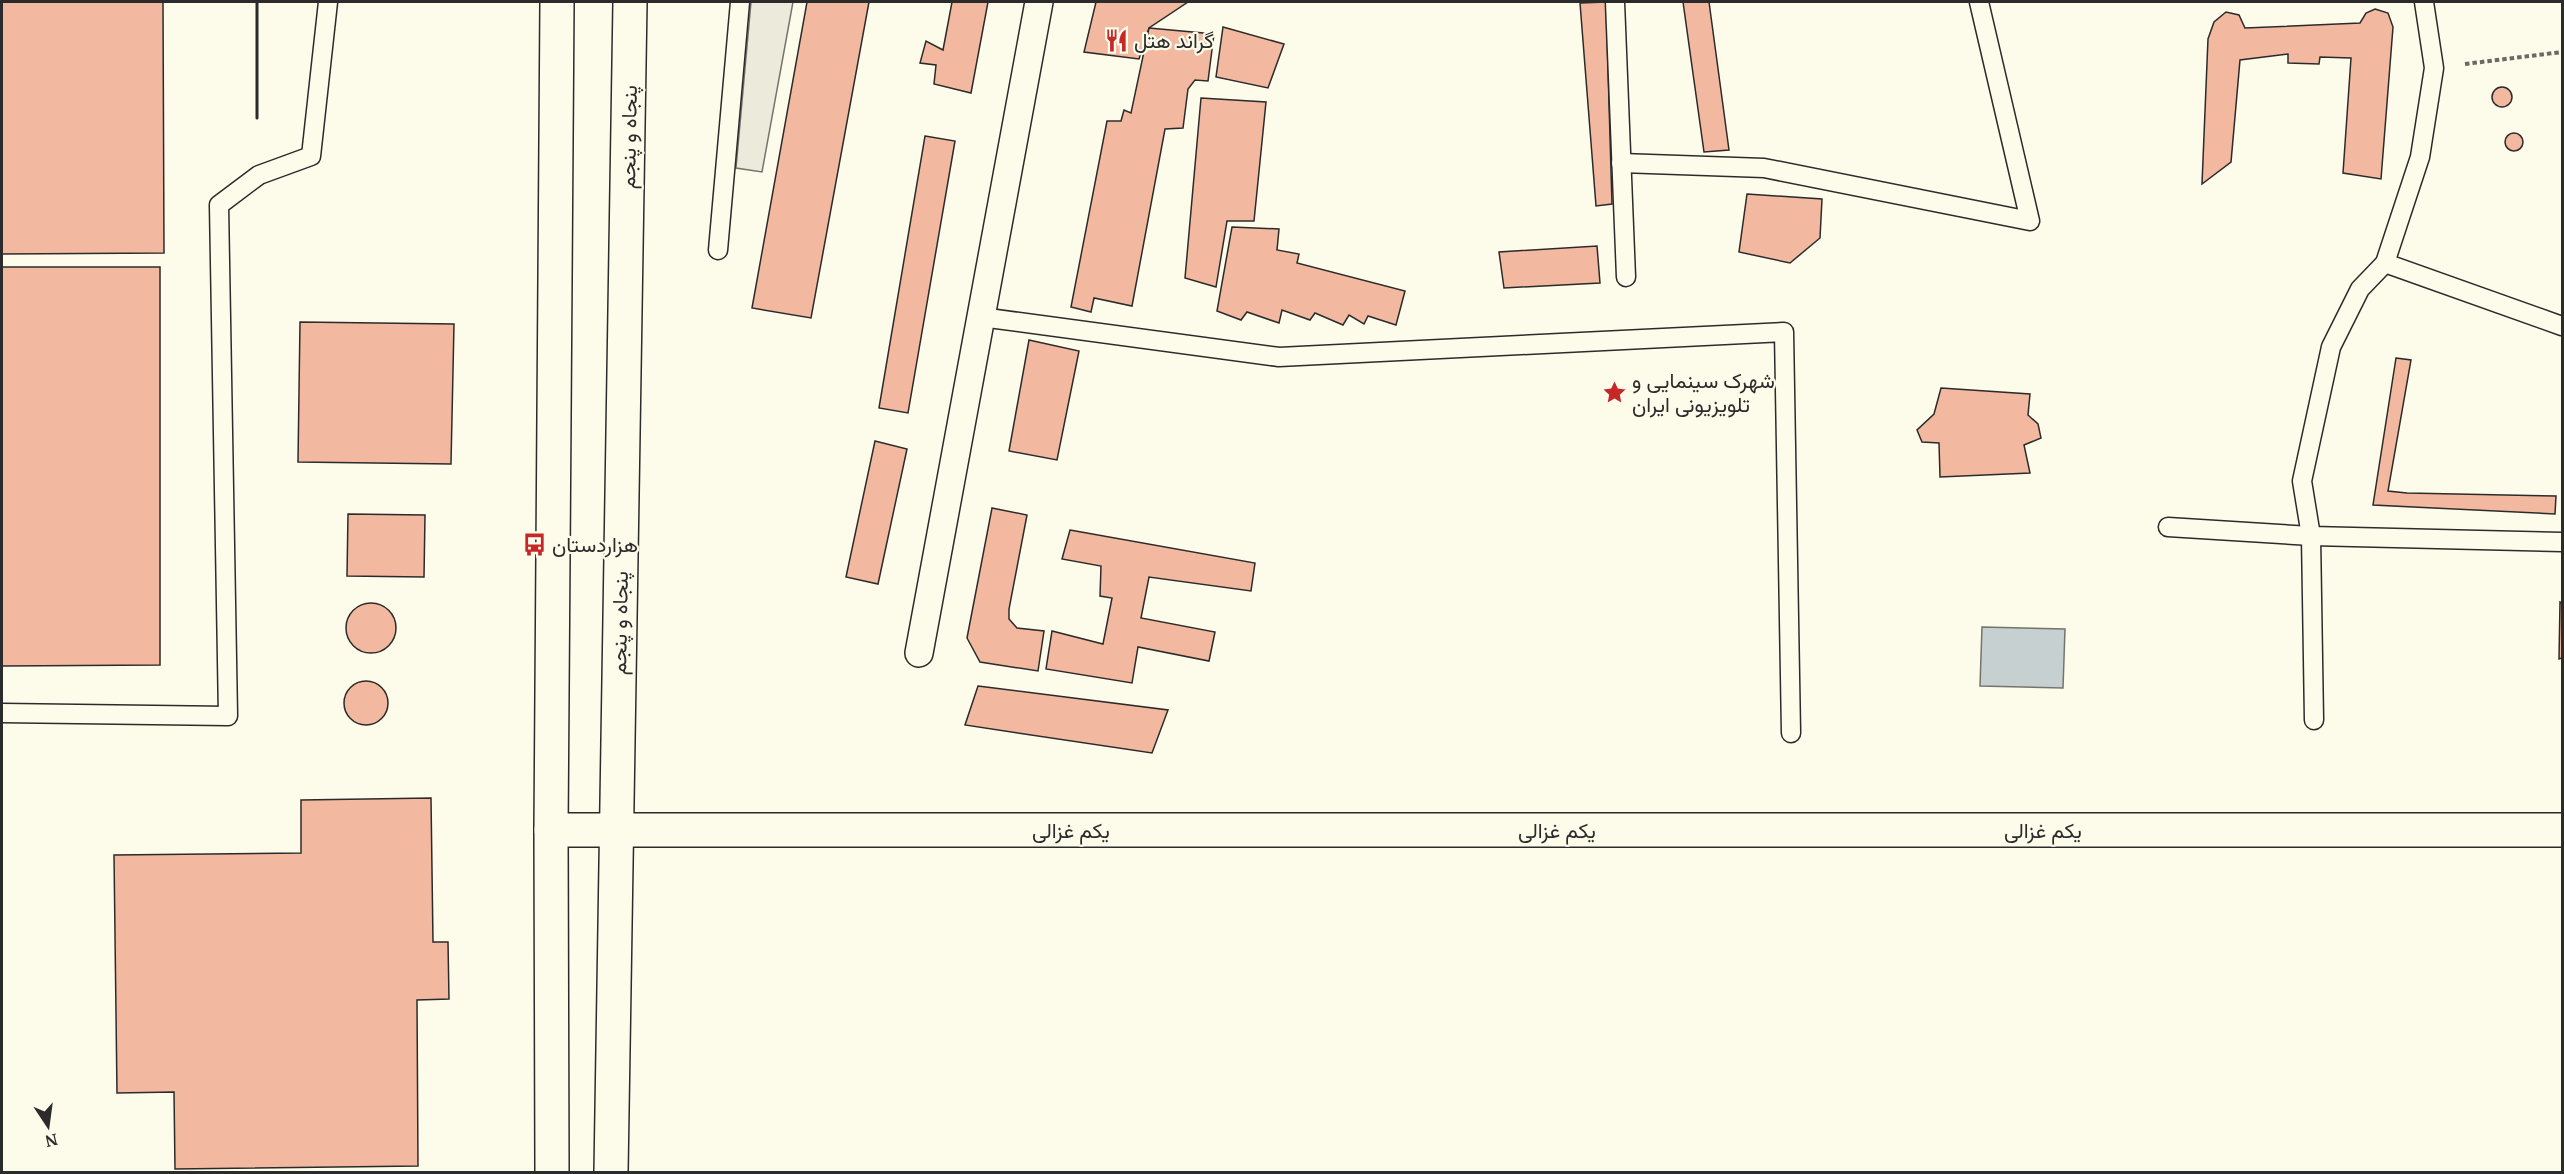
<svg xmlns="http://www.w3.org/2000/svg" width="2564" height="1174" viewBox="0 0 2564 1174" font-family="'PT Serif',Vazirmatn,serif">
	<rect width="100%" height="100%" fill="#fdfbea"/>
	<polygon fill="#eceadb" stroke="#74746e" stroke-width="1.5" points="751,2 793,2 762,172 736,168"/>
	<polygon fill="#c7d0d0" stroke="#74746e" stroke-width="1.5" points="1982,627 2065,629 2063,688 1980,686"/>
	<g fill="#f2b8a0" stroke="#2b2b2b" stroke-width="1.5">
		<polygon points="2,2 163,2 164,253 2,254"/>
		<polygon points="807,2 869,2 811,318 752,308"/>
		<polygon points="952,2 988,2 971,93 934,84 936,65 920,63 926,41 943,50"/>
		<polygon points="1096,2 1188,2 1149,28 1139,59 1084,52"/>
		<polygon points="1606,2 1612,204 1596,206 1580,3"/>
		<polygon points="1683,2 1709,2 1729,150 1704,152"/>
		<polygon points="2375,9 2388,13 2393,27 2381,179 2343,173 2351,58 2320,57 2319,64 2288,63 2288,54 2240,60 2231,162 2202,184 2208,39 2214,22 2226,12 2239,15 2245,28 2360,23 2366,13"/>
		<polygon points="1223,27 1284,44 1268,88 1216,77"/>
		<polygon points="1149,28 1214,34 1208,81 1195,80 1188,89 1183,128 1165,129 1132,306 1094,298 1091,312 1071,307 1107,121 1121,121 1124,110 1131,113"/>
		<circle cx="2502" cy="97" r="10"/>
		<polygon points="1201,98 1266,102 1254,221 1227,221 1216,287 1185,278"/>
		<circle cx="2514" cy="142" r="9"/>
		<polygon points="925,136 955,141 908,413 879,408"/>
		<polygon points="1747,194 1822,199 1820,238 1790,263 1739,252"/>
		<polygon points="1232,227 1279,229 1277,250 1299,254 1297,263 1405,291 1396,325 1368,316 1364,324 1349,315 1343,325 1315,313 1310,320 1282,310 1279,323 1247,312 1241,320 1217,311"/>
		<polygon points="1597,246 1600,283 1504,288 1499,252"/>
		<polygon points="2,267 160,267 160,665 2,666"/>
		<polygon points="300,322 454,324 451,464 298,462"/>
		<polygon points="1029,340 1079,351 1057,460 1009,451"/>
		<polygon points="2396,358 2411,360 2388,491 2407,493 2556,496 2555,514 2373,505"/>
		<polygon points="1941,388 2030,394 2028,415 2038,424 2041,438 2024,445 2030,473 1940,477 1939,443 1922,442 1917,430 1934,414"/>
		<polygon points="875,441 907,449 878,584 846,577"/>
		<polygon points="992,508 1027,515 1009,609 1009,619 1017,628 1044,631 1038,671 980,662 967,638"/>
		<polygon points="348,514 425,515 424,577 347,576"/>
		<polygon points="1070,530 1255,563 1251,591 1149,577 1141,618 1215,632 1209,661 1138,647 1132,683 1046,669 1052,631 1103,644 1112,598 1100,596 1101,566 1062,559"/>
		<polygon points="2560,602 2562,603 2562,658 2559,659"/>
		<circle cx="371" cy="628" r="25"/>
		<circle cx="366" cy="703" r="22"/>
		<polygon points="978,686 1168,710 1152,753 965,725"/>
		<polygon points="431,798 433,942 448,942 449,999 417,1000 418,1166 175,1169 174,1092 117,1093 114,855 301,853 301,800"/>
	</g>
	<g fill="none" stroke-linecap="round" stroke-linejoin="round">
		<defs>
			<g id="service">
				<polyline points="1615,2 1626,277"/>
				<polyline points="2424,2 2434,68 2420,157 2385,263 2562,326"/>
				<polyline points="1621,163 1764,168 2030,221 1979,2"/>
				<polyline points="718,250 740,2"/>
				<polyline points="981,317 1279,357 1784,332 1791,733"/>
				<polyline points="2168,527 2311,536 2562,542"/>
				<polyline points="2,713 228,716 219,205 259,175 311,156 328,2"/>
				<polyline points="2314,720 2311,536 2302,481 2331,347 2360,289 2385,263"/>
			</g>
			<polyline id="pedestrian" points="919,653 1039,2"/>
			<polyline id="tertiary" points="551,830 2562,830"/>
			<g id="secondary">
				<polyline points="552,1172 551,830 557,2"/>
				<polyline points="611,1172 630,2"/>
			</g>
		</defs>
		<use href="#service" stroke="#2b2b2b" stroke-width="21"/>
		<use href="#pedestrian" stroke="#2b2b2b" stroke-width="30"/>
		<use href="#tertiary" stroke="#2b2b2b" stroke-width="36"/>
		<use href="#secondary" stroke="#2b2b2b" stroke-width="36"/>
		<polyline stroke="#6a6964" stroke-width="4" stroke-dasharray="4.5 3" stroke-linecap="butt" points="2465,64 2562,52"/>
		<use href="#service" stroke="#fdfbea" stroke-width="18"/>
		<use href="#pedestrian" stroke="#fdfbea" stroke-width="27"/>
		<use href="#tertiary" stroke="#fdfbea" stroke-width="33"/>
		<use href="#secondary" stroke="#fdfbea" stroke-width="33"/>
		<polyline stroke="#2b2b2b" stroke-width="3" points="257,2 257,118"/>
	</g>
	<defs>
		<symbol id="restaurant-bare" viewBox="-9 -9 18 18"><path d="M-5-6h1v4h1v-4h1v4h1v-4h1v5L-1.5 .5V6h-2V.5L-5-1ZM5-6V6H3V1.5H1.5Q1.5-4 5-6Z" fill="#c62828" stroke="#fdfbea" stroke-width="2.5" paint-order="stroke"/></symbol>
		<symbol id="sight-bare" viewBox="-9 -9 18 18"><path d="M0-6L1.8-2.2L6-1.7L2.9 1.2L3.7 5.4L0 3.3L-3.7 5.4L-2.9 1.2L-6-1.7L-1.8-2.2Z" fill="#c62828" stroke="#fdfbea" stroke-width="2.5" paint-order="stroke"/></symbol>
		<symbol id="bus-bare" viewBox="-9 -9 18 18"><path d="M-5-6H5V4H4V6H2V4H-2V6H-4V4H-5ZM-3.5-4V0h7V-4ZM-3.5 1.2v1.5H-2V1.2ZM2 1.2v1.5H3.5V1.2Z" fill="#c62828" stroke="#fdfbea" stroke-width="2.5" paint-order="stroke"/></symbol>
	</defs>
	<g fill-rule="evenodd">
		<use href="#restaurant-bare" x="1100" y="24" width="33" height="33"/>
		<use href="#sight-bare" x="1598" y="376" width="33" height="33"/>
		<use href="#bus-bare" x="518" y="528" width="33" height="33"/>
	</g>
	<g text-anchor="middle" dominant-baseline="central" stroke-width="4.5" stroke-linejoin="round" paint-order="stroke">
		<g font-size="21" fill="#2b2b2b" stroke="#fdfbea" text-anchor="start">
			<text x="1134" y="40">گراند هتل</text>
			<text x="1632" y="380">شهرک سینمایی و<tspan x="1632" dy="24">تلویزیونی ایران</tspan></text>
			<text x="552" y="544">هزاردستان</text>
		</g>
		<g font-size="21" fill="#2b2b2b" stroke="#fdfbea">
			<text transform="translate(628 137) rotate(-89)">پنجاه و پنجم</text>
			<text transform="translate(619 623) rotate(-89)">پنجاه و پنجم</text>
			<text x="1071" y="830">یکم غزالی</text>
			<text x="1557" y="830">یکم غزالی</text>
			<text x="2043" y="830">یکم غزالی</text>
		</g>
	</g>
	<rect width="2564" height="1174" fill="none" stroke="#2b2b2b" stroke-width="6"/>
	<g transform="translate(48 1126) rotate(167)" stroke="#fdfbea" stroke-width="4.5" paint-order="stroke">
	<path d="M0-4.5L10 22L0 15L-10 22Z" fill="#2b2b2b"/>
	<text y="-9" font-size="16" font-weight="bold" text-anchor="middle" fill="#2b2b2b">N</text>
	</g>
</svg>
